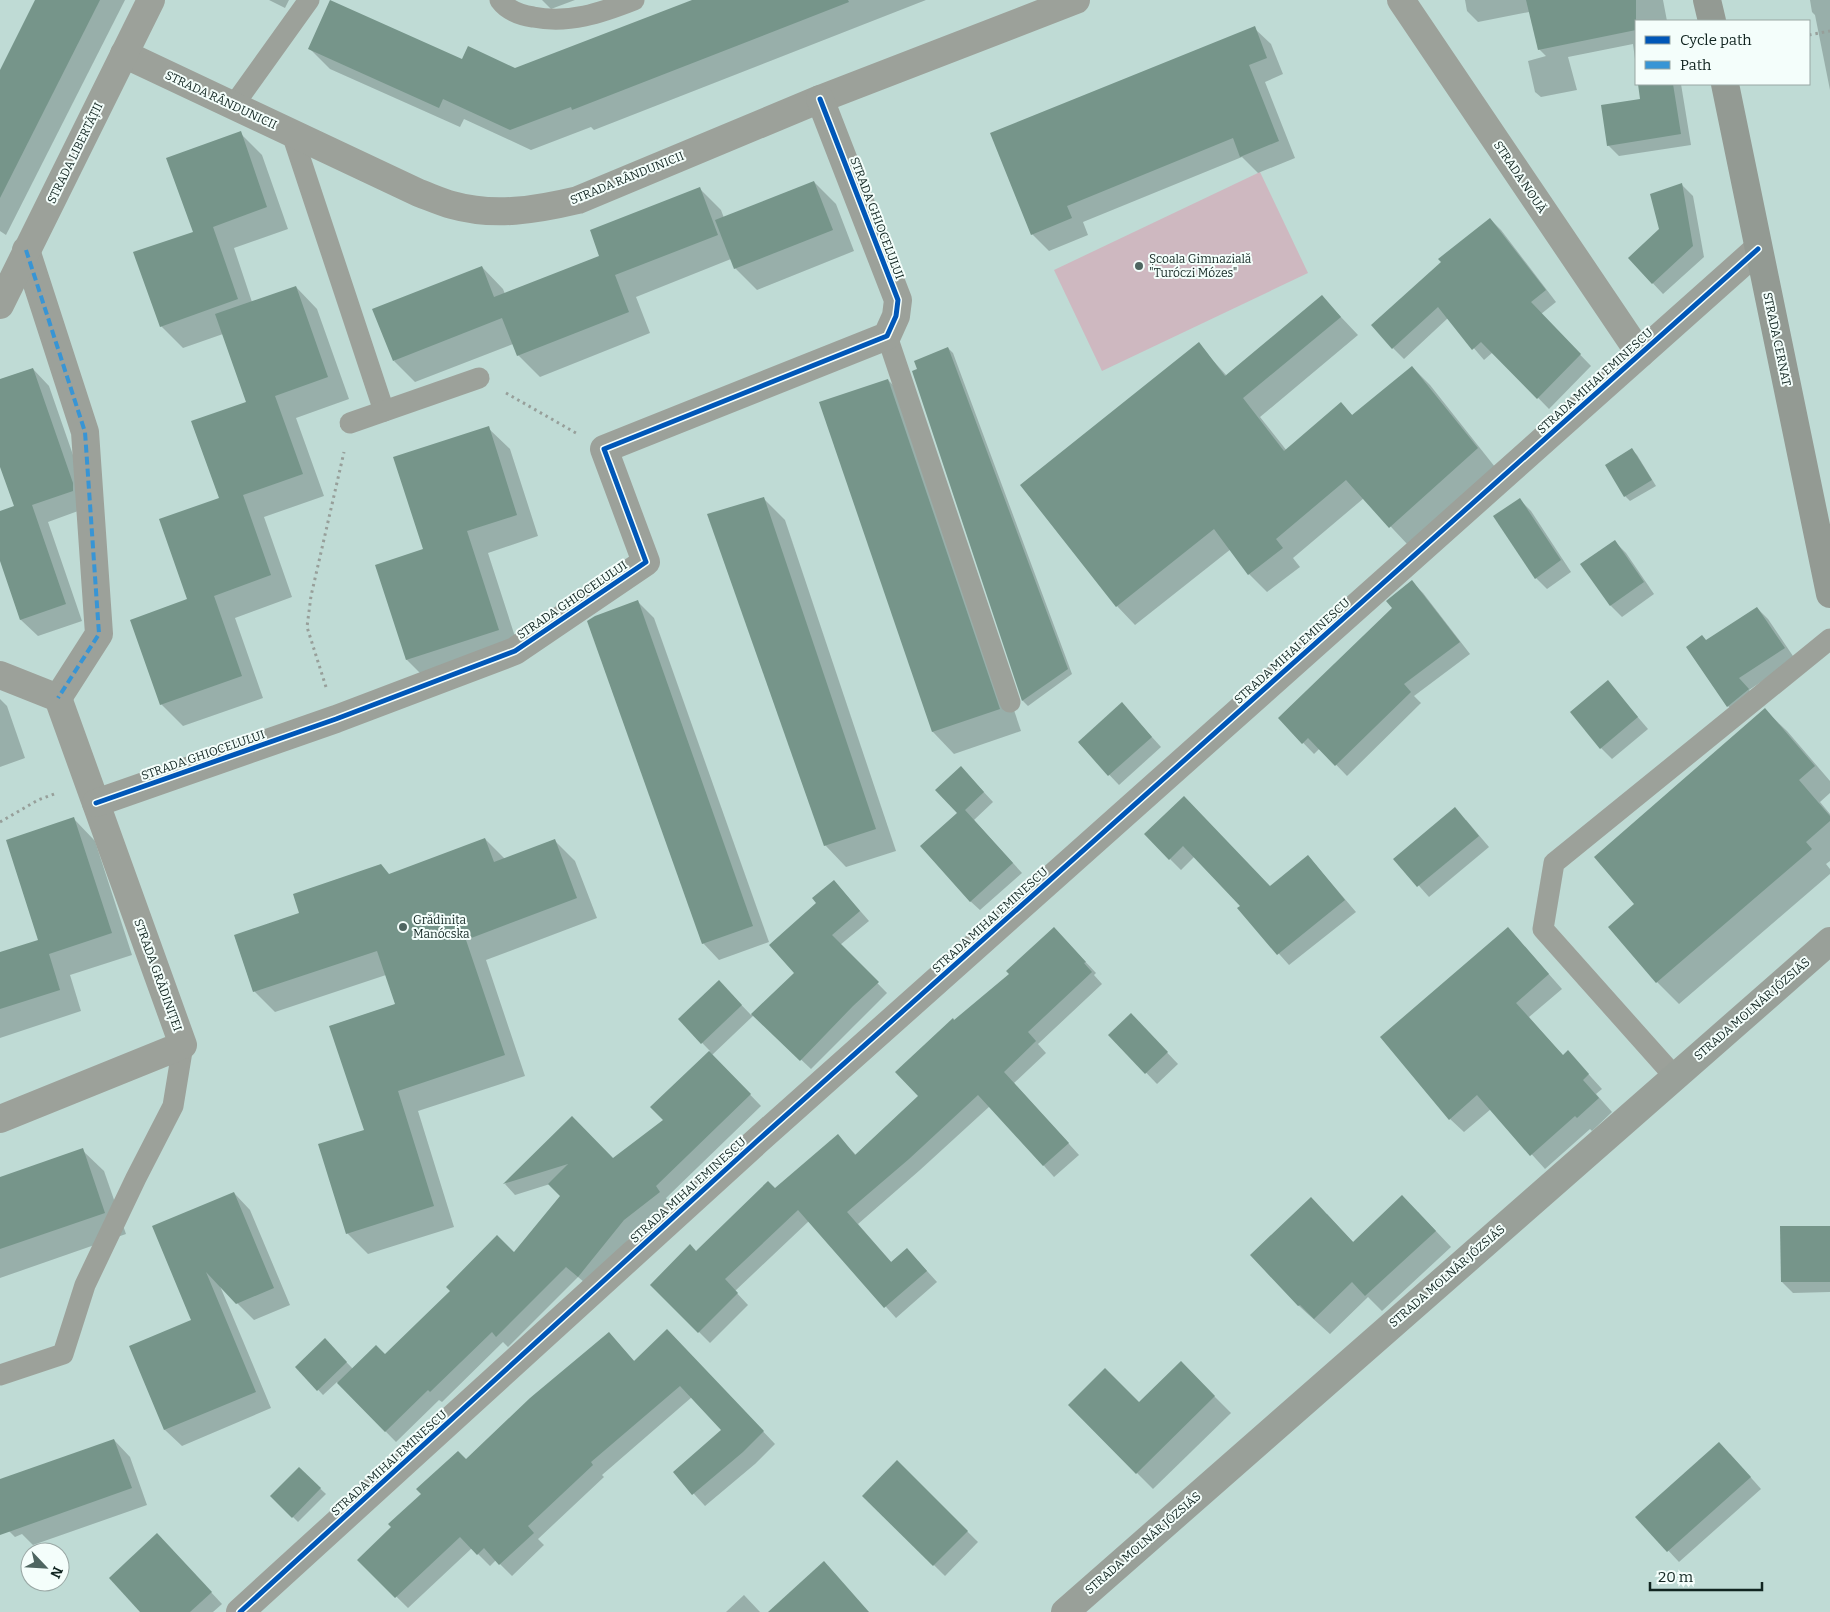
<svg xmlns="http://www.w3.org/2000/svg" width="1830" height="1612" viewBox="0 0 1830 1612" font-family="Bitter,serif">
	<rect width="100%" height="100%" fill="#bfdbd5"/>
	<polygon fill="#ceb8c0" points="1260,172 1308,273 1102,371 1054,270"/>
	<g fill="#0003">
		<polygon points="37,0 125,0 6,235 0,231 0,73"/>
		<polygon points="269,0 289,0 285,8"/>
		<polygon points="542,0 575,0 551,9"/>
		<polygon points="696,0 926,0 594,130 591,127 531,150 464,119 460,127 330,69 310,49 462,61 515,69"/>
		<polygon points="1465,0 1542,0 1544,9 1478,22 1467,11"/>
		<polygon points="1596,0 1663,0 1667,21 1636,21 1636,67 1633,44 1568,57 1577,90 1541,97 1535,92 1528,61 1546,56 1539,49"/>
		<polygon points="1810,0 1830,0 1830,90 1815,15 1812,12"/>
		<polygon points="1254,28 1271,44 1283,74 1265,82 1295,158 1258,173 1242,157 1083,222 1088,235 1049,251 1032,234"/>
		<polygon points="1639,84 1681,84 1691,145 1619,156 1608,145 1641,100"/>
		<polygon points="240,133 262,155 288,229 234,248 252,302 296,287 317,309 349,399 296,418 324,496 264,517 292,597 235,618 263,698 183,726 161,704 189,600 220,499 247,403 223,334 183,348 161,326 194,232"/>
		<polygon points="814,182 836,204 854,251 757,290 735,268 731,259 636,297 650,333 540,377 518,355 513,344 415,382 394,361 482,267 503,289 505,294 601,256 700,189 721,210 724,218"/>
		<polygon points="1682,185 1693,196 1704,257 1663,294 1629,258 1660,230"/>
		<polygon points="1490,219 1501,230 1556,302 1541,314 1591,366 1549,409 1493,352 1484,360 1448,318 1404,359 1393,348"/>
		<polygon points="1322,297 1358,335 1260,417 1287,451 1341,403 1353,416 1412,367 1430,385 1495,467 1408,545 1364,498 1293,558 1300,567 1267,592 1249,574 1231,549 1135,625 1117,606 1021,485 1198,344 1227,376"/>
		<polygon points="948,348 953,353 1072,674 1028,706 1023,701 914,372 919,370"/>
		<polygon points="33,369 49,386 89,501 89,507 48,522 82,621 38,636 21,620 0,557 0,513 15,507 0,463 0,380"/>
		<polygon points="888,380 910,402 1021,731 954,754 933,732"/>
		<polygon points="488,428 510,449 538,536 488,553 520,652 429,682 407,660 377,565 425,550"/>
		<polygon points="1632,450 1637,455 1656,486 1630,501 1625,496"/>
		<polygon points="763,498 785,520 896,851 846,867 825,845"/>
		<polygon points="1520,500 1531,511 1571,572 1547,589 1536,578 1495,517"/>
		<polygon points="1615,542 1626,553 1654,594 1622,617 1611,606"/>
		<polygon points="1412,582 1423,593 1470,654 1414,696 1421,703 1347,776 1320,748 1314,754 1279,718 1393,609"/>
		<polygon points="638,602 654,618 769,942 719,960 703,943"/>
		<polygon points="1757,608 1768,619 1795,659 1749,690 1759,701 1739,717 1728,706 1707,642"/>
		<polygon points="1608,682 1648,729 1612,759 1601,748"/>
		<polygon points="0,699 7,706 25,758 0,767"/>
		<polygon points="1765,710 1787,731 1830,781 1830,793 1820,802 1830,814 1830,861 1826,864 1830,869 1830,874 1679,1004 1657,982 1610,927 1635,904"/>
		<polygon points="1131,714 1161,747 1119,785 1079,743"/>
		<polygon points="970,777 993,802 974,820 1022,873 980,910 970,901 958,813"/>
		<polygon points="1184,797 1270,888 1308,856 1356,912 1289,965 1239,909 1242,906 1195,856 1181,870 1170,859"/>
		<polygon points="74,819 95,841 132,955 70,975 81,1011 0,1038 0,954 40,941"/>
		<polygon points="1466,820 1489,847 1429,897 1395,859"/>
		<polygon points="485,839 505,859 554,840 575,861 597,918 486,960 525,1076 418,1111 454,1227 368,1254 347,1233 365,1131 396,1005 386,975 275,1012 254,991 301,914 390,875"/>
		<polygon points="834,881 869,921 840,945 887,993 811,1069 754,1015 712,1055 761,1106 666,1198 670,1204 635,1231 590,1287 578,1277 508,1347 503,1342 442,1402 439,1400 396,1442 337,1382 323,1395 297,1367 325,1340 353,1369 385,1355 515,1253 562,1196 550,1184 515,1195 505,1184 572,1118 613,1160 665,1120 652,1107 710,1051 679,1019 730,993 751,1015 796,973 818,903"/>
		<polygon points="1508,928 1562,989 1529,1017 1563,1056 1581,1066 1602,1089 1596,1094 1612,1112 1592,1131 1590,1129 1545,1169 1491,1109 1464,1132 1450,1119"/>
		<polygon points="1065,940 1096,973 1094,975 1102,984 1038,1044 1046,1053 1014,1083 1079,1155 1054,1177 990,1106 920,1170 858,1224 892,1263 918,1261 937,1282 896,1318 809,1221 735,1291 748,1305 710,1343 652,1285 696,1252 775,1189 838,1136 856,1155 920,1096 954,1021"/>
		<polygon points="1142,1026 1178,1064 1157,1084 1110,1035"/>
		<polygon points="82,1150 104,1171 126,1234 0,1278 0,1178"/>
		<polygon points="234,1193 250,1210 290,1305 254,1320 220,1286 271,1408 182,1446 165,1430 131,1347 193,1321 154,1227"/>
		<polygon points="1418,1212 1451,1247 1382,1311 1368,1297 1330,1334 1299,1306 1252,1255 1327,1214 1354,1243"/>
		<polygon points="1830,1227 1830,1292 1793,1293 1782,1282"/>
		<polygon points="609,1333 635,1362 679,1343 775,1444 755,1464 705,1506 674,1472 723,1430 692,1397 602,1475 604,1477 538,1539 544,1545 512,1576 496,1560 490,1566 472,1548 408,1608 359,1560 466,1461"/>
		<polygon points="1181,1363 1231,1413 1153,1489 1137,1473 1139,1404"/>
		<polygon points="114,1440 130,1457 147,1505 33,1545 22,1534 15,1537 0,1522 0,1480"/>
		<polygon points="1730,1454 1761,1489 1679,1562 1637,1517"/>
		<polygon points="897,1462 978,1542 945,1576 864,1496"/>
		<polygon points="299,1469 326,1494 298,1522 272,1496"/>
		<polygon points="168,1546 222,1604 213,1612 141,1612"/>
		<polygon points="744,1595 760,1612 726,1612"/>
	</g>
	<g fill="#76958a">
		<polygon points="35,0 100,0 0,198 0,70"/>
		<polygon points="330,0 462,59 468,46 515,68 692,0 848,0 849,2 572,110 571,107 510,130 443,99 439,108 308,49"/>
		<polygon points="1526,0 1636,0 1636,30 1538,50"/>
		<polygon points="1255,26 1267,58 1249,65 1279,141 1240,157 1233,138 1067,206 1072,218 1031,235 990,133"/>
		<polygon points="1638,84 1673,84 1681,134 1607,146 1601,105 1640,99"/>
		<polygon points="241,131 267,207 213,227 238,299 160,327 133,252 193,232 166,158"/>
		<polygon points="814,181 833,230 734,269 715,220"/>
		<polygon points="1682,183 1693,246 1652,284 1628,258 1659,229 1650,194"/>
		<polygon points="700,187 718,235 615,275 629,312 517,356 502,318 393,361 372,309 482,266 494,297 599,256 590,230"/>
		<polygon points="1490,218 1546,290 1531,302 1581,354 1537,399 1481,342 1472,350 1438,307 1392,349 1371,325 1441,262 1438,259"/>
		<polygon points="296,286 328,377 275,396 303,474 243,495 271,575 214,596 242,676 160,705 130,620 187,599 159,519 219,498 191,421 246,402 215,314"/>
		<polygon points="1322,295 1341,317 1243,398 1284,451 1341,402 1352,415 1412,366 1478,448 1389,528 1346,480 1276,539 1283,548 1248,575 1214,529 1116,607 1020,485 1199,342 1225,376"/>
		<polygon points="948,347 1068,669 1022,701 912,371 917,369 914,361"/>
		<polygon points="33,368 73,483 73,491 32,505 66,604 20,620 0,561 0,511 14,506 0,467 0,379"/>
		<polygon points="888,379 1000,709 932,732 819,402"/>
		<polygon points="489,426 517,515 467,531 499,630 406,660 375,565 423,549 393,457"/>
		<polygon points="1632,448 1652,480 1624,497 1605,465"/>
		<polygon points="764,497 876,829 824,846 707,514"/>
		<polygon points="1520,498 1561,560 1535,579 1493,516"/>
		<polygon points="1615,540 1644,582 1610,606 1580,564"/>
		<polygon points="1412,580 1460,642 1404,684 1411,692 1335,766 1308,738 1302,744 1278,718 1392,608 1386,601"/>
		<polygon points="638,600 753,926 702,944 587,621 595,616"/>
		<polygon points="1757,607 1785,648 1739,678 1749,689 1727,707 1686,647 1702,635 1706,640"/>
		<polygon points="1608,680 1638,717 1600,749 1570,712"/>
		<polygon points="1122,702 1152,737 1108,776 1078,742"/>
		<polygon points="1765,708 1815,766 1799,780 1830,816 1830,821 1806,842 1812,849 1656,983 1608,927 1634,904 1594,857"/>
		<polygon points="961,766 984,792 965,810 1013,863 970,902 920,846 957,813 935,790"/>
		<polygon points="1184,796 1270,886 1308,855 1345,900 1277,955 1237,908 1240,906 1183,846 1169,860 1144,834"/>
		<polygon points="1455,807 1479,836 1417,887 1393,859"/>
		<polygon points="74,817 112,933 49,954 60,990 0,1009 0,952 38,940 6,840"/>
		<polygon points="485,838 494,862 555,839 577,898 466,940 505,1055 398,1091 434,1206 346,1234 318,1144 364,1130 329,1026 395,1004 377,951 253,992 234,935 299,913 293,894 381,864 389,874"/>
		<polygon points="834,880 860,911 832,935 879,982 853,1006 800,1061 751,1014 794,973 769,945 816,903 812,898"/>
		<polygon points="1054,927 1086,962 1084,963 1092,972 1028,1032 1036,1041 1004,1072 1069,1143 1043,1166 978,1095 909,1159 847,1212 891,1262 907,1248 927,1271 884,1308 798,1210 725,1279 738,1293 698,1333 650,1285 690,1244 696,1251 768,1181 775,1188 838,1134 855,1155 918,1096 895,1072 953,1018 954,1020 1009,974 1006,971"/>
		<polygon points="1508,927 1549,974 1516,1003 1563,1055 1568,1050 1589,1074 1583,1080 1599,1098 1577,1118 1575,1116 1530,1156 1477,1095 1449,1120 1380,1037"/>
		<polygon points="719,980 742,1005 701,1044 678,1019"/>
		<polygon points="1131,1013 1168,1052 1145,1074 1108,1035"/>
		<polygon points="709,1051 751,1094 656,1186 660,1192 624,1220 578,1277 566,1267 496,1337 492,1332 430,1392 428,1390 385,1432 337,1383 376,1345 385,1354 450,1291 446,1287 497,1235 514,1252 560,1196 548,1184 568,1164 503,1184 572,1116 613,1158 663,1120 650,1107"/>
		<polygon points="83,1148 105,1213 0,1249 0,1177"/>
		<polygon points="234,1192 274,1288 236,1304 206,1272 256,1392 164,1430 129,1346 191,1320 152,1226"/>
		<polygon points="1402,1195 1436,1231 1365,1296 1352,1282 1314,1319 1300,1305 1298,1306 1250,1255 1311,1197 1353,1242"/>
		<polygon points="1780,1226 1830,1226 1830,1282 1781,1282"/>
		<polygon points="667,1329 764,1431 743,1452 692,1495 673,1472 721,1430 680,1386 591,1462 593,1465 528,1526 534,1533 499,1565 484,1548 477,1555 460,1537 395,1598 357,1560 391,1527 388,1524 421,1494 416,1489 458,1451 466,1459 530,1398 609,1332 634,1361"/>
		<polygon points="325,1338 347,1362 317,1391 295,1367"/>
		<polygon points="1181,1361 1215,1396 1136,1474 1068,1405 1105,1368 1139,1402"/>
		<polygon points="114,1439 132,1488 0,1535 0,1479"/>
		<polygon points="1719,1442 1751,1477 1667,1552 1635,1517"/>
		<polygon points="897,1460 968,1531 933,1566 862,1496"/>
		<polygon points="299,1467 321,1488 292,1518 270,1496"/>
		<polygon points="157,1533 212,1592 190,1612 140,1612 109,1578"/>
		<polygon points="824,1561 869,1612 768,1612"/>
	</g>
	<g fill="none" stroke-linecap="round" stroke-linejoin="round">
		<g stroke="#979f9a" stroke-width="3" stroke-dasharray="2.5 4" stroke-linecap="butt">
			<polyline points="1809,35 1830,31"/>
			<polyline points="506,393 576,433"/>
			<polyline points="326,687 307,627 311,596 344,452"/>
			<polyline points="0,822 38,800 57,793"/>
		</g>
		<g stroke="#9ca19a" stroke-width="21">
			<path d="M 500,0 C 508,11 520,15 533,17 C 569,24 601,13 634,0"/>
			<polyline points="233,106 309,0"/>
			<polyline points="292,134 384,411"/>
			<polyline points="887,336 1010,702"/>
			<polyline points="350,423 479,378"/>
			<polyline points="1675,1077 1543,929 1554,863 1830,639"/>
			<polyline points="0,1375 63,1354 85,1285 136,1178 173,1106 183,1045"/>
		</g>
		<g stroke="#9ca19a" stroke-width="28">
			<polyline points="1401,0 1640,354"/>
			<path d="M 124,54 L 419,193 C 430,197 441,202 452,205 C 494,217 536,210 578,200 L 820,99 L 1076,0"/>
			<polyline points="26,250 85,432 99,634 58,698"/>
			<polyline points="0,305 151,0"/>
			<polyline points="0,675 58,698 183,1045 0,1119"/>
			<polyline points="96,803 336,719 515,651 646,562 604,449 887,336 896,316 898,300 820,99"/>
			<polyline points="240,1612 756,1142 1758,249"/>
		</g>
		<polyline stroke="#99a099" stroke-width="28" points="1065,1612 1830,941"/>
		<g stroke="#939a93" stroke-width="28">
			<polyline points="1707,0 1712,21"/>
			<polyline points="1725,84 1830,594"/>
		</g>
		<polyline stroke="#3895d5" stroke-width="4" stroke-dasharray="8 4" stroke-linecap="butt" points="26,250 85,432 99,634 58,698"/>
		<defs>
			<g id="cycleway">
				<polyline points="96,803 336,719 515,651 646,562 604,449 887,336 896,316 898,300 820,99"/>
				<polyline points="240,1612 756,1142 1758,249"/>
			</g>
		</defs>
		<use href="#cycleway" stroke="#f4fefb" stroke-width="8"/>
		<use href="#cycleway" stroke="#0057b8" stroke-width="5"/>
	</g>
	<g fill="#4e6560" stroke="#f4fefb" stroke-width="2">
		<circle cx="1139" cy="266" r="5"/>
		<circle cx="403" cy="927" r="5"/>
	</g>
	<g text-anchor="middle" dominant-baseline="central" stroke-width="4" stroke-linejoin="round" paint-order="stroke">
		<g font-size="12" fill="#112521" stroke="#f4fefb">
			<text transform="translate(221 100) rotate(25)">STRADA RÂNDUNICII</text>
			<text transform="translate(75 153) rotate(-64)">STRADA LIBERTĂȚII</text>
			<text transform="translate(1520 177) rotate(56)">STRADA NOUĂ</text>
			<text transform="translate(627 178) rotate(-22)">STRADA RÂNDUNICII</text>
			<text transform="translate(877 218) rotate(69)">STRADA GHIOCELULUI</text>
			<text transform="translate(1777 339) rotate(78)">STRADA CERNAT</text>
			<text transform="translate(1595 381) rotate(-42)">STRADA MIHAI EMINESCU</text>
			<text transform="translate(572 600) rotate(-34)">STRADA GHIOCELULUI</text>
			<text transform="translate(1292 651) rotate(-42)">STRADA MIHAI EMINESCU</text>
			<text transform="translate(203 755) rotate(-19)">STRADA GHIOCELULUI</text>
			<text transform="translate(990 920) rotate(-42)">STRADA MIHAI EMINESCU</text>
			<text transform="translate(158 975) rotate(70)">STRADA GRĂDINIȚEI</text>
			<text transform="translate(1752 1009) rotate(-41)">STRADA MOLNÁR JÓZSIÁS</text>
			<text transform="translate(688 1190) rotate(-42)">STRADA MIHAI EMINESCU</text>
			<text transform="translate(1447 1276) rotate(-41)">STRADA MOLNÁR JÓZSIÁS</text>
			<text transform="translate(389 1463) rotate(-42)">STRADA MIHAI EMINESCU</text>
			<text transform="translate(1143 1543) rotate(-41)">STRADA MOLNÁR JÓZSIÁS</text>
		</g>
		<g font-size="12" fill="#112521" stroke="#f4fefb" text-anchor="start">
			<text x="1149" y="259">Școala Gimnazială<tspan x="1149" dy="14">"Turóczi Mózes"</tspan></text>
			<text x="413" y="920">Grădinița<tspan x="413" dy="14">Manócska</tspan></text>
		</g>
	</g>
	<rect x="1635" y="20" width="175" height="65" fill="#f4fefb" stroke="#99a7a4"/>
	<rect x="1645" y="36" width="25" height="8" fill="#0057b8" stroke="#99a7a4"/>
	<text x="1680" y="45" font-size="15" fill="#112521">Cycle path</text>
	<rect x="1645" y="61" width="25" height="8" fill="#3895d5" stroke="#99a7a4"/>
	<text x="1680" y="70" font-size="15" fill="#112521">Path</text>
	<g transform="translate(45 1567) rotate(115)"><circle r="24" fill="#f4fefb" stroke="#99a7a4"/>
	<path d="M0-4L9 19L0 12L-9 19Z" fill="#4e6560"/>
	<text y="-8" font-size="14" font-weight="bold" text-anchor="middle" fill="#112521">N</text>
	</g>
	<path d="M1650 1582v8h112v-8" fill="none" stroke="#112521" stroke-width="2.5"/>
	<text x="1658" y="1582" font-size="15" fill="#112521" stroke="#f4fefb" stroke-width="4" paint-order="stroke">20 m</text>
</svg>
